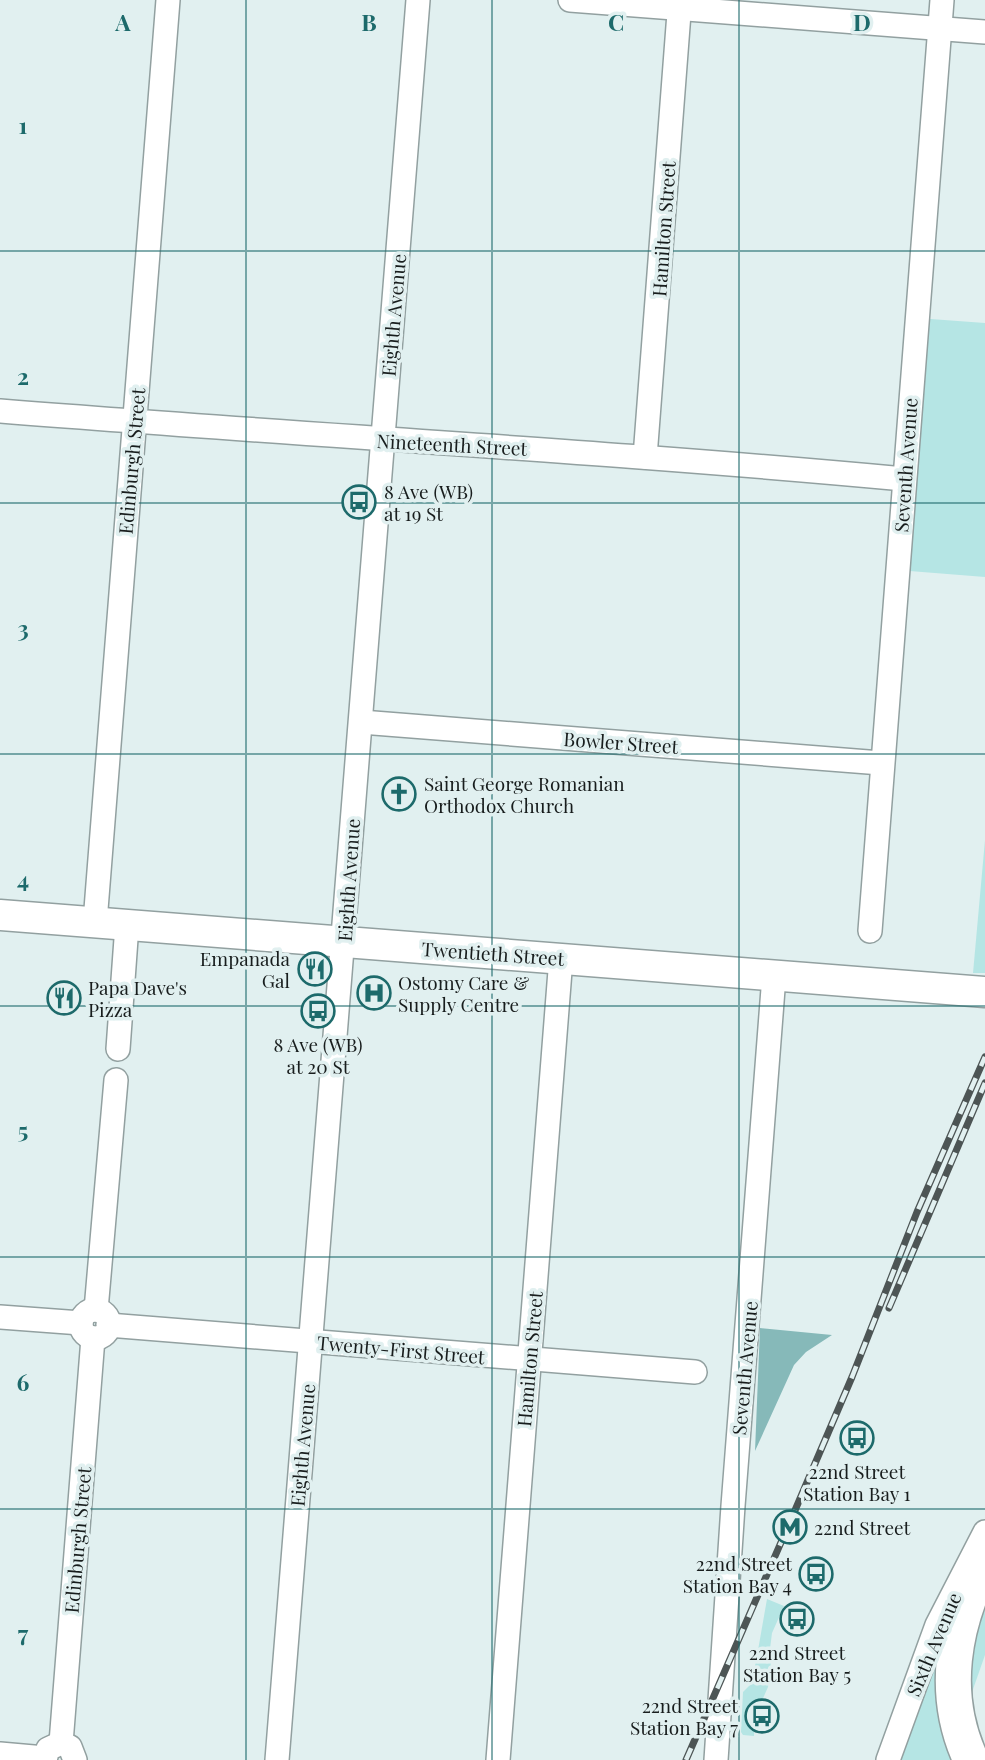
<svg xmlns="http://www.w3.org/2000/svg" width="985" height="1760" viewBox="0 0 985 1760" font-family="'Playfair Display',serif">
	<rect width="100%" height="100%" fill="#e1f0f0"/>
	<g fill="#b5e5e4">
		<polygon points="917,318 985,323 985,577 897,570"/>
		<polygon points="985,840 985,973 973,973"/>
		<polygon points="985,1591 985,1655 971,1695 968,1640"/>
		<polygon points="767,1599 784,1606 772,1633 769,1657 757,1656"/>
		<polygon points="937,1655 957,1760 893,1760"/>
		<polygon points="756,1661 771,1662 768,1687 755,1716 754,1736 743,1735 741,1732 743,1692 751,1684"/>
	</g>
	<polygon fill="#86b9b9" points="760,1328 832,1335 806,1352 794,1365 755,1451"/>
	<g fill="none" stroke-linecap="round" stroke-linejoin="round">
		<defs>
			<g id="minor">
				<polyline points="570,0 985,32"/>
				<path d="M 0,411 C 301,435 603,451 904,479"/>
				<polyline points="645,457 680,0"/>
				<polyline points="361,722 881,763"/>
				<polyline points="95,922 168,0"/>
				<polyline points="870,931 942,0"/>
				<polyline points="118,1049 127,925"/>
				<polyline points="96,1310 116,1080"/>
				<circle cx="95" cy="1324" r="14"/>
				<polyline points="0,1317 81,1323"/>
				<polyline points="108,1325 695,1372"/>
				<polyline points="61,1743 93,1338"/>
				<polyline points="0,1754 45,1758"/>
				<polyline points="45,1760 48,1749 61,1743 70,1747 75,1760"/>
				<polyline points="277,1760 418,0"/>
				<polyline points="498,1760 561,958"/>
				<polyline points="716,1760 733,1506 774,976"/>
				<polyline points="888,1760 937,1625 985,1532"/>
			</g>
			<polyline id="major" points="0,915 985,992"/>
			<path id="highway" d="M 971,1760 C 940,1694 953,1624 985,1562"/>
		</defs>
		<use href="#minor" stroke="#92a0a0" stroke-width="26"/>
		<use href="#major" stroke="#92a0a0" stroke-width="33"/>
		<use href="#highway" stroke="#92a0a0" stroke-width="38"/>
		<use href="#minor" stroke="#fff" stroke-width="23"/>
		<use href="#major" stroke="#fff" stroke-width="30"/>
		<use href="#highway" stroke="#fff" stroke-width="35"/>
		<defs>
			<g id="rail">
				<polyline points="889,1308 985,1083"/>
				<polyline points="686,1760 796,1508 852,1377 917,1212 985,1057"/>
			</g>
		</defs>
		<use href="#rail" stroke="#4d5555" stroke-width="7"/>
		<use href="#rail" stroke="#e1f0f0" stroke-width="4.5" stroke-dasharray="13" stroke-linecap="butt"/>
	</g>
	<path fill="none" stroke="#1d6a6b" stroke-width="2" stroke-opacity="0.55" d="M 246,0 L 246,1760M 492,0 L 492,1760M 739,0 L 739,1760M 0,251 L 985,251M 0,503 L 985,503M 0,754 L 985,754M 0,1006 L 985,1006M 0,1257 L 985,1257M 0,1509 L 985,1509"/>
	<defs>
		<symbol id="bus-ring" viewBox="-11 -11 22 22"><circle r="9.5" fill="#e1f0f0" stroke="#1d6a6b" stroke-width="1.5"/><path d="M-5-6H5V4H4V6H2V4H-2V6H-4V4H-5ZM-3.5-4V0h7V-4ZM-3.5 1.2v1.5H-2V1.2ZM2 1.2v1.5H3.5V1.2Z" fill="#1d6a6b"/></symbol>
		<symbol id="church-ring" viewBox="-11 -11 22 22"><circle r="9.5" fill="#e1f0f0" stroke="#1d6a6b" stroke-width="1.5"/><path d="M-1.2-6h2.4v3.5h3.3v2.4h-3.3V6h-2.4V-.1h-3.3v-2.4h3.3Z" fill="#1d6a6b"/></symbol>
		<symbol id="restaurant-ring" viewBox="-11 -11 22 22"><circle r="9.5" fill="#e1f0f0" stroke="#1d6a6b" stroke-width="1.5"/><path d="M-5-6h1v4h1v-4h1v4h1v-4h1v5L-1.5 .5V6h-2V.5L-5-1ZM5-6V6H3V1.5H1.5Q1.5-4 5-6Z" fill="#1d6a6b"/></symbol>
		<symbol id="hospital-ring" viewBox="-11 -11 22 22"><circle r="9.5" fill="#e1f0f0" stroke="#1d6a6b" stroke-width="1.5"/><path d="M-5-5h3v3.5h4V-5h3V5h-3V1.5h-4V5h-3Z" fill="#1d6a6b"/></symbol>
		<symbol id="metro-ring" viewBox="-11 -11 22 22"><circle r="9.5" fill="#e1f0f0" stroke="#1d6a6b" stroke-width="1.5"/><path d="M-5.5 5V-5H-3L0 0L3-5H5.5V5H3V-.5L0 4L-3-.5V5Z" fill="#1d6a6b"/></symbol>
	</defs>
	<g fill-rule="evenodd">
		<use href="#bus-ring" x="340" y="483" width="38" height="38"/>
		<use href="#church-ring" x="380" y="775" width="38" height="38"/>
		<use href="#restaurant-ring" x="296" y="950" width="38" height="38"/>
		<use href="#hospital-ring" x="355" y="974" width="38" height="38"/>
		<use href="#restaurant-ring" x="45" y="979" width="38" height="38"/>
		<use href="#bus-ring" x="299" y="992" width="38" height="38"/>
		<use href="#bus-ring" x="838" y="1419" width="38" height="38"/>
		<use href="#metro-ring" x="771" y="1508" width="38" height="38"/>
		<use href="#bus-ring" x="797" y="1555" width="38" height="38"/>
		<use href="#bus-ring" x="778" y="1600" width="38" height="38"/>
		<use href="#bus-ring" x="743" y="1697" width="38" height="38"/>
	</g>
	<g text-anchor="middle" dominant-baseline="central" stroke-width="7" stroke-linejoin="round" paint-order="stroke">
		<g font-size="19" fill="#181d1d" stroke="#e1f0f0">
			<text transform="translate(663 229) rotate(-86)">Hamilton Street</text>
			<text transform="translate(393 315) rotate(-85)">Eighth Avenue</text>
			<text transform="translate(452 444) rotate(3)">Nineteenth Street</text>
			<text transform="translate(131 461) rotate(-85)">Edinburgh Street</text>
			<text transform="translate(905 465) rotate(-86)">Seventh Avenue</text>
			<text transform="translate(621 742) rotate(4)">Bowler Street</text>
			<text transform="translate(348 880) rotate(-86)">Eighth Avenue</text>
			<text transform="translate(493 953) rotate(4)">Twentieth Street</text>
			<text transform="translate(401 1349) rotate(5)">Twenty-First Street</text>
			<text transform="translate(529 1359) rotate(-85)">Hamilton Street</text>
			<text transform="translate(744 1368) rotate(-85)">Seventh Avenue</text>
			<text transform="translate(302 1445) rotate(-85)">Eighth Avenue</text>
			<text transform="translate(77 1540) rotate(-85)">Edinburgh Street</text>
			<text transform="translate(933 1644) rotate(-67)">Sixth Avenue</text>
		</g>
		<g font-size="19" fill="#181d1d" stroke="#e1f0f0" text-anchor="start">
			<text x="384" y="491">8 Ave (WB)<tspan x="384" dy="22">at 19 St</tspan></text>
			<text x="424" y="783">Saint George Romanian<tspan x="424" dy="22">Orthodox Church</tspan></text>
			<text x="290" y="958" text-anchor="end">Empanada<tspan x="290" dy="22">Gal</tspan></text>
			<text x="398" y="982">Ostomy Care &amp;<tspan x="398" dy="22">Supply Centre</tspan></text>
			<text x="88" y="987">Papa Dave's<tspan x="88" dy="22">Pizza</tspan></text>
			<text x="318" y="1044" text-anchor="middle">8 Ave (WB)<tspan x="318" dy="22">at 20 St</tspan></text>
			<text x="857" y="1471" text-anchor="middle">22nd Street<tspan x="857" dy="22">Station Bay 1</tspan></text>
			<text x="814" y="1527">22nd Street</text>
			<text x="792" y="1563" text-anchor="end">22nd Street<tspan x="792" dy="22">Station Bay 4</tspan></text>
			<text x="797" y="1652" text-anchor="middle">22nd Street<tspan x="797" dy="22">Station Bay 5</tspan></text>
			<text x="738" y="1705" text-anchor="end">22nd Street<tspan x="738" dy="22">Station Bay 7</tspan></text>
		</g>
	</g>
	<g font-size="23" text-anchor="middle" font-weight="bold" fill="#1d6a6b" stroke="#e1f0f0" stroke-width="7" stroke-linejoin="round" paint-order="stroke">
		<text x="123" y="31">A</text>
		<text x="369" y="31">B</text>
		<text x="616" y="31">C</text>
		<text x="862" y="31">D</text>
		<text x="23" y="134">1</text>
		<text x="23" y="385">2</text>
		<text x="23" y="637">3</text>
		<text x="23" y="888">4</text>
		<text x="23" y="1139">5</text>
		<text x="23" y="1391">6</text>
		<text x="23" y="1642">7</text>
	</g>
</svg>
